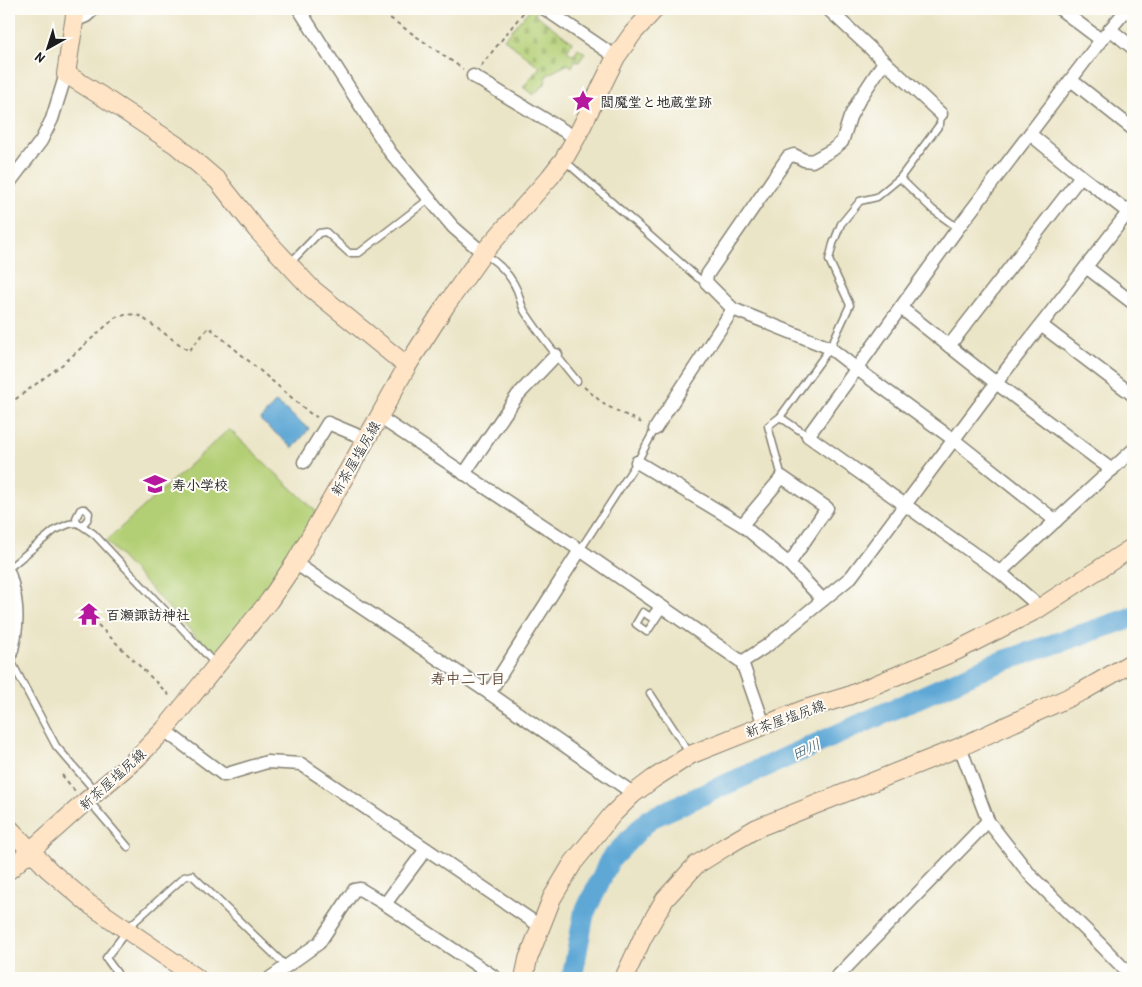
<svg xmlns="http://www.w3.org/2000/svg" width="1142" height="987" viewBox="0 0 1142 987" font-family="'Patrick Hand','Klee One',sans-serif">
	<defs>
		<pattern id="cemetery-stones" width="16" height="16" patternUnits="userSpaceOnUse" patternTransform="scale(1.25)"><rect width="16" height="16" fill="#b3cf75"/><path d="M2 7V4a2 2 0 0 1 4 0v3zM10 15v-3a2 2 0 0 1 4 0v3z" fill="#99b165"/></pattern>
	</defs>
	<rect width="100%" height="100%" fill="#fdfcf7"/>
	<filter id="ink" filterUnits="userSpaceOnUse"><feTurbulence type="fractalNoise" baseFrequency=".02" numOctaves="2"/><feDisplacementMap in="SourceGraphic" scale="10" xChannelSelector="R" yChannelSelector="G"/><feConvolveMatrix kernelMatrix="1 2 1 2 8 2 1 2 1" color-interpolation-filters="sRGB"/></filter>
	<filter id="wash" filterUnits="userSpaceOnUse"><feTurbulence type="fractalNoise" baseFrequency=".0096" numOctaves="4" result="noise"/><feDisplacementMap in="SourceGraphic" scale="20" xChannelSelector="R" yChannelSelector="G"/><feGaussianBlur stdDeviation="1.12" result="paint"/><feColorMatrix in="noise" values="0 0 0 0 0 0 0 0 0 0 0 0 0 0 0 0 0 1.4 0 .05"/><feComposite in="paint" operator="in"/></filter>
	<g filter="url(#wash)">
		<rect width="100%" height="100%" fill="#ebe5c7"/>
		<polygon fill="#b3cf75" stroke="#687648" points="229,429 319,514 273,586 218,653 211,653 106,541"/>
		<polygon fill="url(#cemetery-stones)" stroke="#687648" points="530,9 538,9 535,14 572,42 567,51 574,55 578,48 585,53 579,62 575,60 572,67 568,64 547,75 545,84 533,95 523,87 540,67 504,39"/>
		<polygon fill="#5ea8d6" stroke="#3d6279" points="276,402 309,429 293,448 260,420"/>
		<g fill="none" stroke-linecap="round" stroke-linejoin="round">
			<polyline stroke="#5ea8d6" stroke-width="21" points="572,978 584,914 610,860 649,819 992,665 1133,617"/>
		</g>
	</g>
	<g filter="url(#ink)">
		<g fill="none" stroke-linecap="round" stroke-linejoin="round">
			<defs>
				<g id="lane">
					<polyline points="565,161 698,278 706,282"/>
					<polyline points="900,178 933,210 958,228"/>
					<path d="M 484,254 C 499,263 510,274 517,290 C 520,297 521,306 525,312 C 541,336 559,359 577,381"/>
					<polyline points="290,263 319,233 326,232 349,253 359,253 429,199"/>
					<polyline points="780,417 808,436"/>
					<polyline points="782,477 768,426 780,417 830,348 850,305 829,260 833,244 841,224 860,201 877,197 900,178 940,124 941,114"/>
					<path d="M 82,509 L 85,509 L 89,513 C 89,518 86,523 81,525 L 77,523 L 76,518 L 80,510 Z"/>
					<polyline points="81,525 94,534 216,665"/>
					<polyline points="580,550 637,462 655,429"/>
					<polyline points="9,568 55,530 69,524 77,523"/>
					<polyline points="659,605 650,617 643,612 636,624 647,632 663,608"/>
					<polyline points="10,659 56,746 96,792"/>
					<polyline points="650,693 690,754"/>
					<polyline points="89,801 128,847"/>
					<polyline points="117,978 117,973 106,958 132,924 184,877 192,875 286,966"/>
				</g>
				<g id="street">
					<polyline points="299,9 390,152 453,227 483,253"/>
					<polyline points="545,9 616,57"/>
					<polyline points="828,9 941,114"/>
					<polyline points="1060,9 1101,40"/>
					<polyline points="74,21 86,16 94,9"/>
					<polyline points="1110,29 1133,48"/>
					<polyline points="884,62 859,100 850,117 842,142 832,150 812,161 804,160 794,155 788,157 707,275 706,282 733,309 830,348 857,369 954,440 1056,521"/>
					<polyline points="473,76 576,138"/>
					<polyline points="1071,80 1133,129"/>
					<polyline points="1030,134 1081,176 1133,216"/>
					<polyline points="9,183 41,141 52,119 66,74"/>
					<polyline points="1086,267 1133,303"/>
					<polyline points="901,308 996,383 1112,470"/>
					<polyline points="1041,325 1133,395"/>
					<polyline points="949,346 1081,176"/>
					<polyline points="379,417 580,550 742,662"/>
					<polyline points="655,429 733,309"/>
					<polyline points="304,462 328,423 366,439"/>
					<polyline points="637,462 742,525 789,564 823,600"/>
					<polyline points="464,474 517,396 556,355"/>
					<polyline points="742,525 782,477 827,508 789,564"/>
					<polyline points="295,563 489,693 627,789"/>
					<polyline points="1000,572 1133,450"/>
					<path d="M 9,573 C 19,605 19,628 9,660"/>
					<polyline points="1038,609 1034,602 1001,573 808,436 958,228 1101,40 1127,9"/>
					<polyline points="489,693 580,550"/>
					<polyline points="764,725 742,662 768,645 851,577 996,383 1133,206"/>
					<polyline points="164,730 224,775 267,762 301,764 540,926"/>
					<polyline points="960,747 988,821 1031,876 1097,941 1133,978"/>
					<polyline points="385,904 426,849"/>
					<polyline points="270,978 319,943 354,890 360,889 385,904 496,978"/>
					<polyline points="836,978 988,821"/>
				</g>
				<g id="secondary">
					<polyline points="76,9 66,74 103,97 176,145 218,181 257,230 311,288 407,366"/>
					<polyline points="9,828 49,870 89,904 197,978"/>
					<polyline points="9,870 85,802 137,758 164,730 269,601 295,563 379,417 407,366 446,305 483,253 550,177 564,159 576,138 616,57 633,33 655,9"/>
					<polyline points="524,978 528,959 552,898 573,863 612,815 633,794 653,779 690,755 805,709 848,696 956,651 1038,609 1133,547"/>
					<polyline points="624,978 643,937 665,899 696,865 728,845 757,828 960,747 1083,691 1133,662"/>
				</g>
			</defs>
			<use href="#lane" stroke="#848072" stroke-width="9"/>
			<use href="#street" stroke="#848072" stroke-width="15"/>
			<use href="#secondary" stroke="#848072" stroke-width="20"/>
			<g stroke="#848072" stroke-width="2" stroke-dasharray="4 4" stroke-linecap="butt">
				<polyline points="377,9 463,69"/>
				<polyline points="481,66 526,9"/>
				<polyline points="584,387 605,405 644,424"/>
				<polyline points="9,404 63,364 116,317 129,314 140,316 189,351 209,327 312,415 317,417"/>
				<polyline points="98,625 171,697"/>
				<polyline points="62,775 75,791"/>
			</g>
			<use href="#lane" stroke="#fff" stroke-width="6"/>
			<use href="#street" stroke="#fff" stroke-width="12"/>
			<use href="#secondary" stroke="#ffe4c6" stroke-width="18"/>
		</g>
	</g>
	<defs>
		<symbol id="sight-bare" viewBox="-9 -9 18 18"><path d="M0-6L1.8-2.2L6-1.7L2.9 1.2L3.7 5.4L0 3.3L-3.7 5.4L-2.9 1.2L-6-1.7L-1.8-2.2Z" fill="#b5179e" stroke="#fdfcf7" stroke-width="2.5" paint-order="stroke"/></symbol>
		<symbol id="school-bare" viewBox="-9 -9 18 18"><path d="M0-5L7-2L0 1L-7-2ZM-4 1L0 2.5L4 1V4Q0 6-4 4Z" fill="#b5179e" stroke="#fdfcf7" stroke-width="2.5" paint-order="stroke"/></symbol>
		<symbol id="temple-bare" viewBox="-9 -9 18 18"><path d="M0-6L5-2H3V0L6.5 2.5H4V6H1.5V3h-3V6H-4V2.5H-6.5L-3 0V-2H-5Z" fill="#b5179e" stroke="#fdfcf7" stroke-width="2.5" paint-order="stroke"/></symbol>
	</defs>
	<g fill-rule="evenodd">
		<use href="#sight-bare" x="567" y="85" width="32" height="32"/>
		<use href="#school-bare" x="139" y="468" width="32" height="32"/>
		<use href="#temple-bare" x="73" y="598" width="32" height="32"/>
	</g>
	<g text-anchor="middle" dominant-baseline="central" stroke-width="4" stroke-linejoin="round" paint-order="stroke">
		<g font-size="14" font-weight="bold" fill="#1c1c1c" stroke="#fdfcf7" text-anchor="start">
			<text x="600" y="101">閻魔堂と地蔵堂跡</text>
			<text x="172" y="484">寿小学校</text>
			<text x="106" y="614">百瀬諏訪神社</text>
		</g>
		<g font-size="14" fill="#1c1c1c" stroke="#fdfcf7">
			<text transform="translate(355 458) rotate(-60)">新茶屋塩尻線</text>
			<text transform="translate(785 718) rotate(-20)">新茶屋塩尻線</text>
			<text transform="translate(112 779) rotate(-42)">新茶屋塩尻線</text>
		</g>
		<g font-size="15" font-weight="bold" fill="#604b3c" stroke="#fdfcf7">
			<text x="468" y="678">寿中二丁目</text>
		</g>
		<g font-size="15" font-style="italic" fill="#3a5b70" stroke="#fdfcf7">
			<text transform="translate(806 749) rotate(-24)">田川</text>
		</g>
	</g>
	<rect width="1142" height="987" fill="none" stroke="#fdfcf7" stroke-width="30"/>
	<g transform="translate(48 48) rotate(219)" stroke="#fdfcf7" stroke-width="4" paint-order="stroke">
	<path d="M0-4L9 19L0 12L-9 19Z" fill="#1c1c1c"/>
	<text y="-8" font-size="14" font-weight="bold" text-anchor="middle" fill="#1c1c1c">N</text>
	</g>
</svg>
